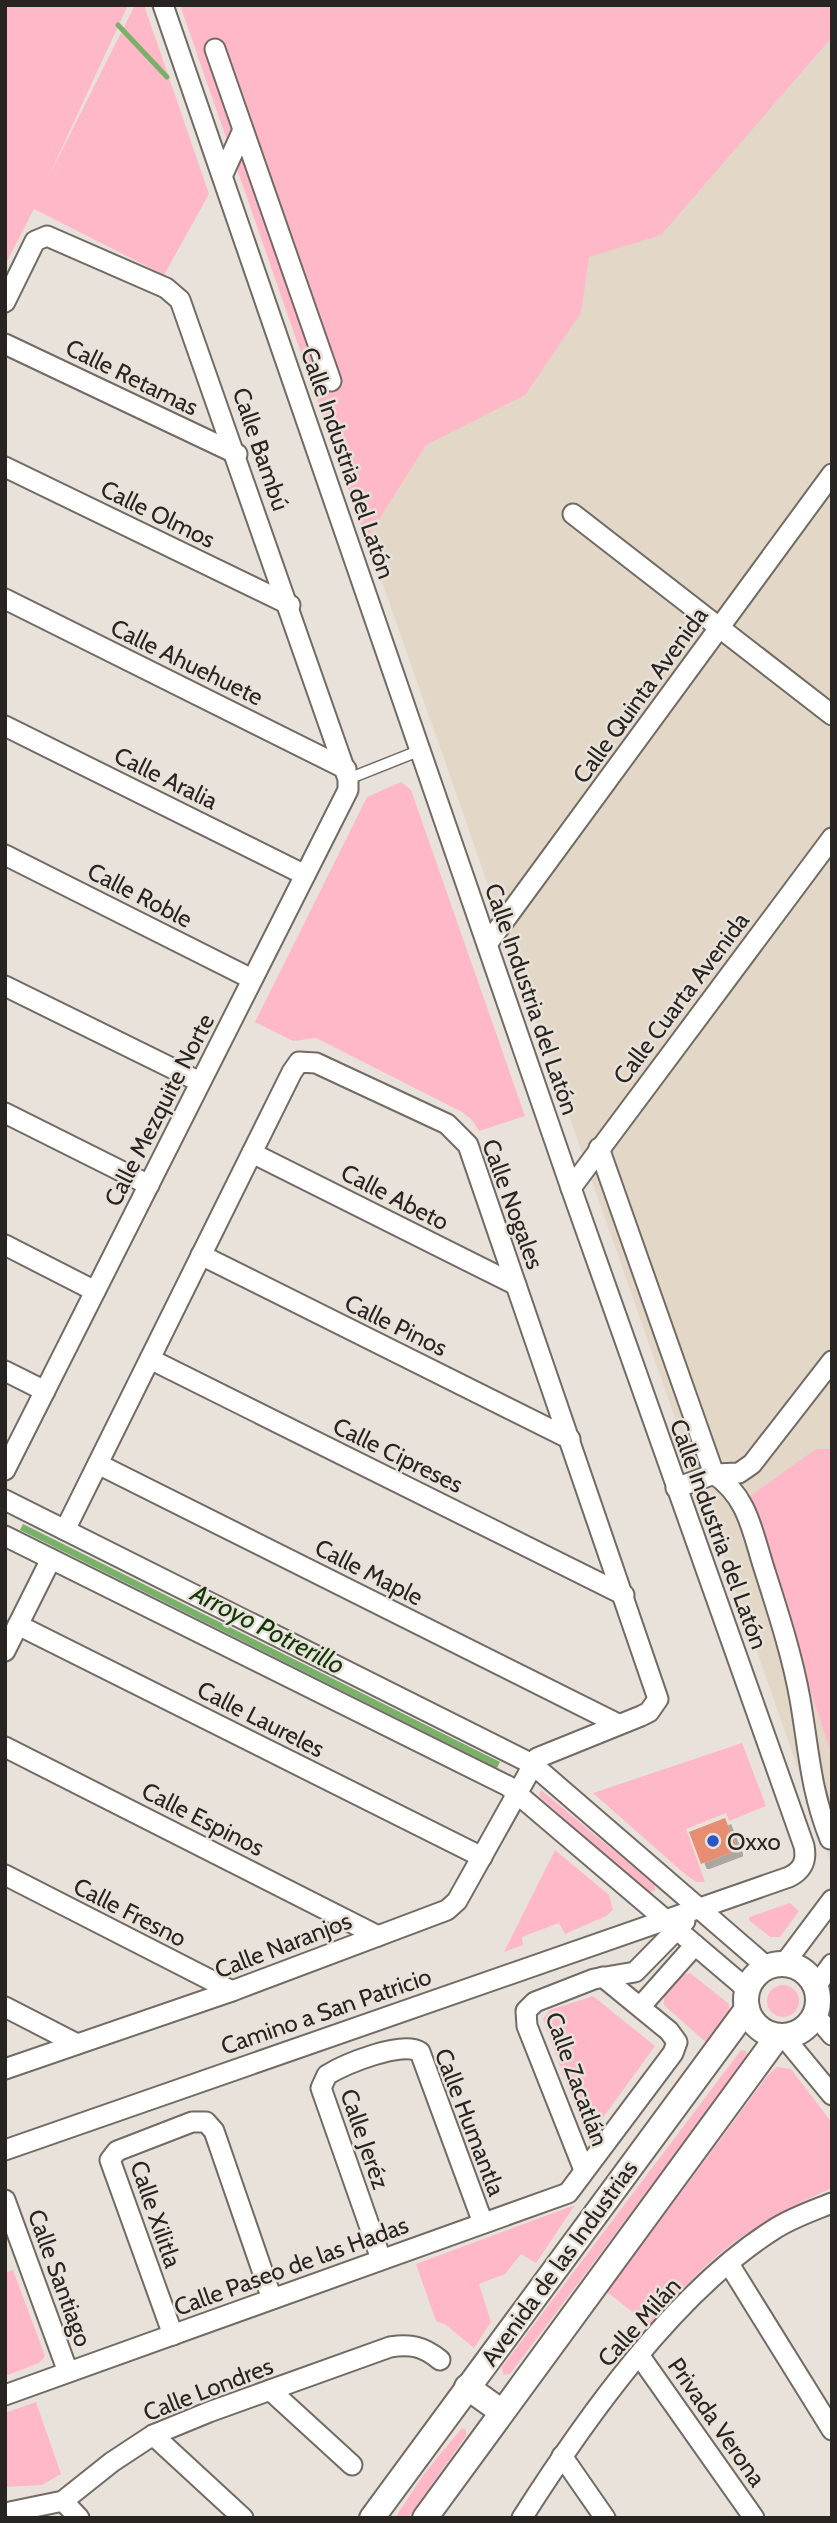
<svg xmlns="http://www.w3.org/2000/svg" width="837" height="2523" viewBox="0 0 837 2523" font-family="Cabin,sans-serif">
	<defs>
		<filter id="shadow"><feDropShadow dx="6" dy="6" stdDeviation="0" flood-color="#0004"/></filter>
	</defs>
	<rect width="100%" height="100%" fill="#e9e2da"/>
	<polygon fill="#e3d7c8" points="250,5 832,5 832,1866 197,54 228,43"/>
	<g fill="#feb8c7">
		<polygon points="5,5 128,5 48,178 135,5 144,5 209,194 164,275 34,209 5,265"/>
		<polygon points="180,5 832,5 832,37 661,235 589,257 581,313 525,395 426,445 366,540"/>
		<polygon points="401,782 411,790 525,1116 479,1131 472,1120 462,1112 316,1038 293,1041 255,1022 367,797"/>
		<polygon points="816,1449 832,1449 832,1756 752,1512 750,1496"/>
		<polygon points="742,1743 766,1806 729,1821 726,1813 686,1829 705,1882 697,1882 687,1876 593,1793"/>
		<polygon points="541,1790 655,1885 655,1891 648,1892 539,1796"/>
		<polygon points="555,1850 609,1895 613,1910 606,1916 565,1934 559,1923 522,1937 523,1945 504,1952"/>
		<polygon points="790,1903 799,1911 780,1937 770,1937 750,1921 749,1917"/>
		<path d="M 690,1973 L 729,2004 L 729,2016 L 709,2045 L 664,2005 C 662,1992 677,1975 690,1973 Z"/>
		<circle cx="783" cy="2001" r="16"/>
		<polygon points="593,1996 655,2046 594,2130 589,2131 583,2128 543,2019 550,2010"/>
		<polygon points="741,2050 746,2051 747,2058 510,2374 503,2375 502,2367"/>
		<path d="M 777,2067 L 791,2069 L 832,2123 L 832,2188 C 747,2226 709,2255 650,2326 L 607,2292 L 768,2075 Z"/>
		<polygon points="575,2205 536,2263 521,2254 505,2274 479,2284 491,2322 474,2348 446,2325 436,2321 416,2264"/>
		<polygon points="13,2270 45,2356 39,2363 5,2376 5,2273"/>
		<polygon points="36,2402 61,2474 42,2485 5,2487 5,2413"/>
		<polygon points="462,2428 466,2430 466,2436 408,2518 395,2518 424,2474"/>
	</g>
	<polygon fill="#79b06a" points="23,1524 500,1762 497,1768 20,1530"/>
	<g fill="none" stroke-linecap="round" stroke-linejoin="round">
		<polyline stroke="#79b06a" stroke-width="5" points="118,25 167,77"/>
	</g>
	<polygon fill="#e68d72" filter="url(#shadow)" points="725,1818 738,1850 701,1864 689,1832"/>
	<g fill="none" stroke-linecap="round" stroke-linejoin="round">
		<defs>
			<polyline id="service" points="348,779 421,750"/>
			<g id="minor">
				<polyline points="215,49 331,381"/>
				<polyline points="223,174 243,130"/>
				<polyline points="5,302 35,241 47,236 166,288 180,300 348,779 348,790 5,1470"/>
				<polyline points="5,344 237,454"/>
				<polyline points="5,467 290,605"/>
				<polyline points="573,514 832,715"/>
				<polyline points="5,599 346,769"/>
				<polyline points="5,726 305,875"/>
				<polyline points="5,855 252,979"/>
				<polyline points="488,943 832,474"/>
				<polyline points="5,986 200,1082"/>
				<polyline points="5,1113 149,1185"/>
				<polyline points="599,1148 714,1474"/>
				<polyline points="252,1153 516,1285"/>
				<polyline points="571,1188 832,838"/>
				<polyline points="5,1245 95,1291"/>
				<polyline points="201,1255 570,1439"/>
				<polyline points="150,1359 624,1595"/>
				<polyline points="5,1371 45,1391"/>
				<polyline points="98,1464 618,1724"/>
				<path d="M 714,1474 C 747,1496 752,1530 763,1565 C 777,1609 792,1654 800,1699 C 809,1750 810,1789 830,1839"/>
				<polyline points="676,1488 714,1474 739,1473 752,1464 832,1361"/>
				<polyline points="5,1500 532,1764 767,1967"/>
				<polyline points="5,1536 508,1786 748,1990"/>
				<polyline points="18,1625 482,1857"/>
				<polyline points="5,1651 51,1559"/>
				<polyline points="5,1747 378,1936"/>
				<polyline points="5,1875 232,1991"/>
				<polyline points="784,1964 832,1900"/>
				<polyline points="816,1986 832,1964"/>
				<polyline points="5,2007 77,2044"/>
				<polyline points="640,2007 695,1945"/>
				<polyline points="815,2015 832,2035"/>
				<polyline points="784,2037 832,2095"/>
				<polyline points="5,2069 232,1991 447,1910 457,1901 537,1758 641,1716 649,1712 658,1699 468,1145 447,1124 316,1063 299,1062 292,1072 65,1530"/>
				<path d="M 5,2150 L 789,1877 C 803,1870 807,1861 804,1846 L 571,1188 L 163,5"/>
				<polyline points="584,2170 527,2026 526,2011 535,2002 594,1979 635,1972 685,1921"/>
				<polyline points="5,2200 68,2372"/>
				<path d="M 381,2259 L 321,2088 L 327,2075 C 345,2064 403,2040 420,2052 L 483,2223"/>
				<polyline points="729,2264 832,2430"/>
				<polyline points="173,2335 110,2160 117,2151 192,2122 206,2122 214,2131 272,2299"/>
				<polyline points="639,2355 754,2518"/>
				<polyline points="270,2390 352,2465"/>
				<polyline points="5,2395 568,2193 673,2053 677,2042 669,2031 603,1977"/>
				<polyline points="153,2435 243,2518"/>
				<polyline points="562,2456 605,2518"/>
				<polyline points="63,2501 79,2518"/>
				<path d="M 5,2513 L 63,2501 L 112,2462 L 153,2435 L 209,2412 L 390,2347 C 411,2344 423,2346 440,2360"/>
				<path d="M 522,2518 C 585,2419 674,2293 773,2230 C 791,2218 812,2211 832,2203"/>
			</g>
			<g id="tertiary">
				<circle cx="782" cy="2000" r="36"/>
				<polyline points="467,2387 502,2412"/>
				<polyline points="372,2518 747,2009"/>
				<polyline points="425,2518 778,2036"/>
			</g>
		</defs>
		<use href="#service" stroke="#716b64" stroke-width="13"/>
		<use href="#minor" stroke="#716b64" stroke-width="23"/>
		<use href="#tertiary" stroke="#716b64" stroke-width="28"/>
		<use href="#service" stroke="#fff" stroke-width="10"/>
		<use href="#minor" stroke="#fff" stroke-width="19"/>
		<use href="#tertiary" stroke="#fff" stroke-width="24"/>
	</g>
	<circle fill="#2558c5" stroke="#e9e2da" stroke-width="2.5" cx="713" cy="1841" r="7"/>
	<g text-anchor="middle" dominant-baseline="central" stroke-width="5" stroke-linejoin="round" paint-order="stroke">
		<g font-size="24" fill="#272421" stroke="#e9e2da">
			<text transform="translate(132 377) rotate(26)">Calle Retamas</text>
			<text transform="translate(261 449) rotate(71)">Calle Bambú</text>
			<text transform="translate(348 463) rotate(71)">Calle Industria del Latón</text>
			<text transform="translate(158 514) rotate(26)">Calle Olmos</text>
			<text transform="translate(187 662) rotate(26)">Calle Ahuehuete</text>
			<text transform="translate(640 695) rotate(-54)">Calle Quinta Avenida</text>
			<text transform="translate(166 778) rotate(26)">Calle Aralia</text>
			<text transform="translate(140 895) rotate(27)">Calle Roble</text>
			<text transform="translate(681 998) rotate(-53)">Calle Cuarta Avenida</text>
			<text transform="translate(532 999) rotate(71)">Calle Industria del Latón</text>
			<text transform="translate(159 1110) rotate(-63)">Calle Mezquite Norte</text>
			<text transform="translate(395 1197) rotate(27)">Calle Abeto</text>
			<text transform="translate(513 1204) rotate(70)">Calle Nogales</text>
			<text transform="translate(396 1325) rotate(26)">Calle Pinos</text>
			<text transform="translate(398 1455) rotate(26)">Calle Cipreses</text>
			<text transform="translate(719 1534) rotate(70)">Calle Industria del Latón</text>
			<text transform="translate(369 1572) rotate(27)">Calle Maple</text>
			<text transform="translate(261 1719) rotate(27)">Calle Laureles</text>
			<text transform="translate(203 1819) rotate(27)">Calle Espinos</text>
			<text transform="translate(130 1912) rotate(27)">Calle Fresno</text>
			<text transform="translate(283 1945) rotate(-21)">Calle Naranjos</text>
			<text transform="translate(326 2011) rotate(-19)">Camino a San Patricio</text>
			<text transform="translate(577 2079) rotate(70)">Calle Zacatlán</text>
			<text transform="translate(470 2122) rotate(69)">Calle Humantla</text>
			<text transform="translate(365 2139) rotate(71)">Calle Jeréz</text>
			<text transform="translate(156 2214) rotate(71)">Calle Xilitla</text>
			<text transform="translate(559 2263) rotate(-54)">Avenida de las Industrias</text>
			<text transform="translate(291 2266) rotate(-20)">Calle Paseo de las Hadas</text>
			<text transform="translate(60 2278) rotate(70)">Calle Santiago</text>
			<text transform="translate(639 2322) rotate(-48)">Calle Milán</text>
			<text transform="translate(208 2389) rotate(-21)">Calle Londres</text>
			<text transform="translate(717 2422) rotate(55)">Privada Verona</text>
		</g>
		<g font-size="24" fill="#272421" stroke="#e9e2da" text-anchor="start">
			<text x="727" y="1841">Oxxo</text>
		</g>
		<g font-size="26" font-style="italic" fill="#123706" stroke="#e9e2da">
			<text transform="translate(268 1629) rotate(27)">Arroyo Potrerillo</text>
		</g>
	</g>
	<rect width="837" height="2523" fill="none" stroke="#272421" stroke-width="14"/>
</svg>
